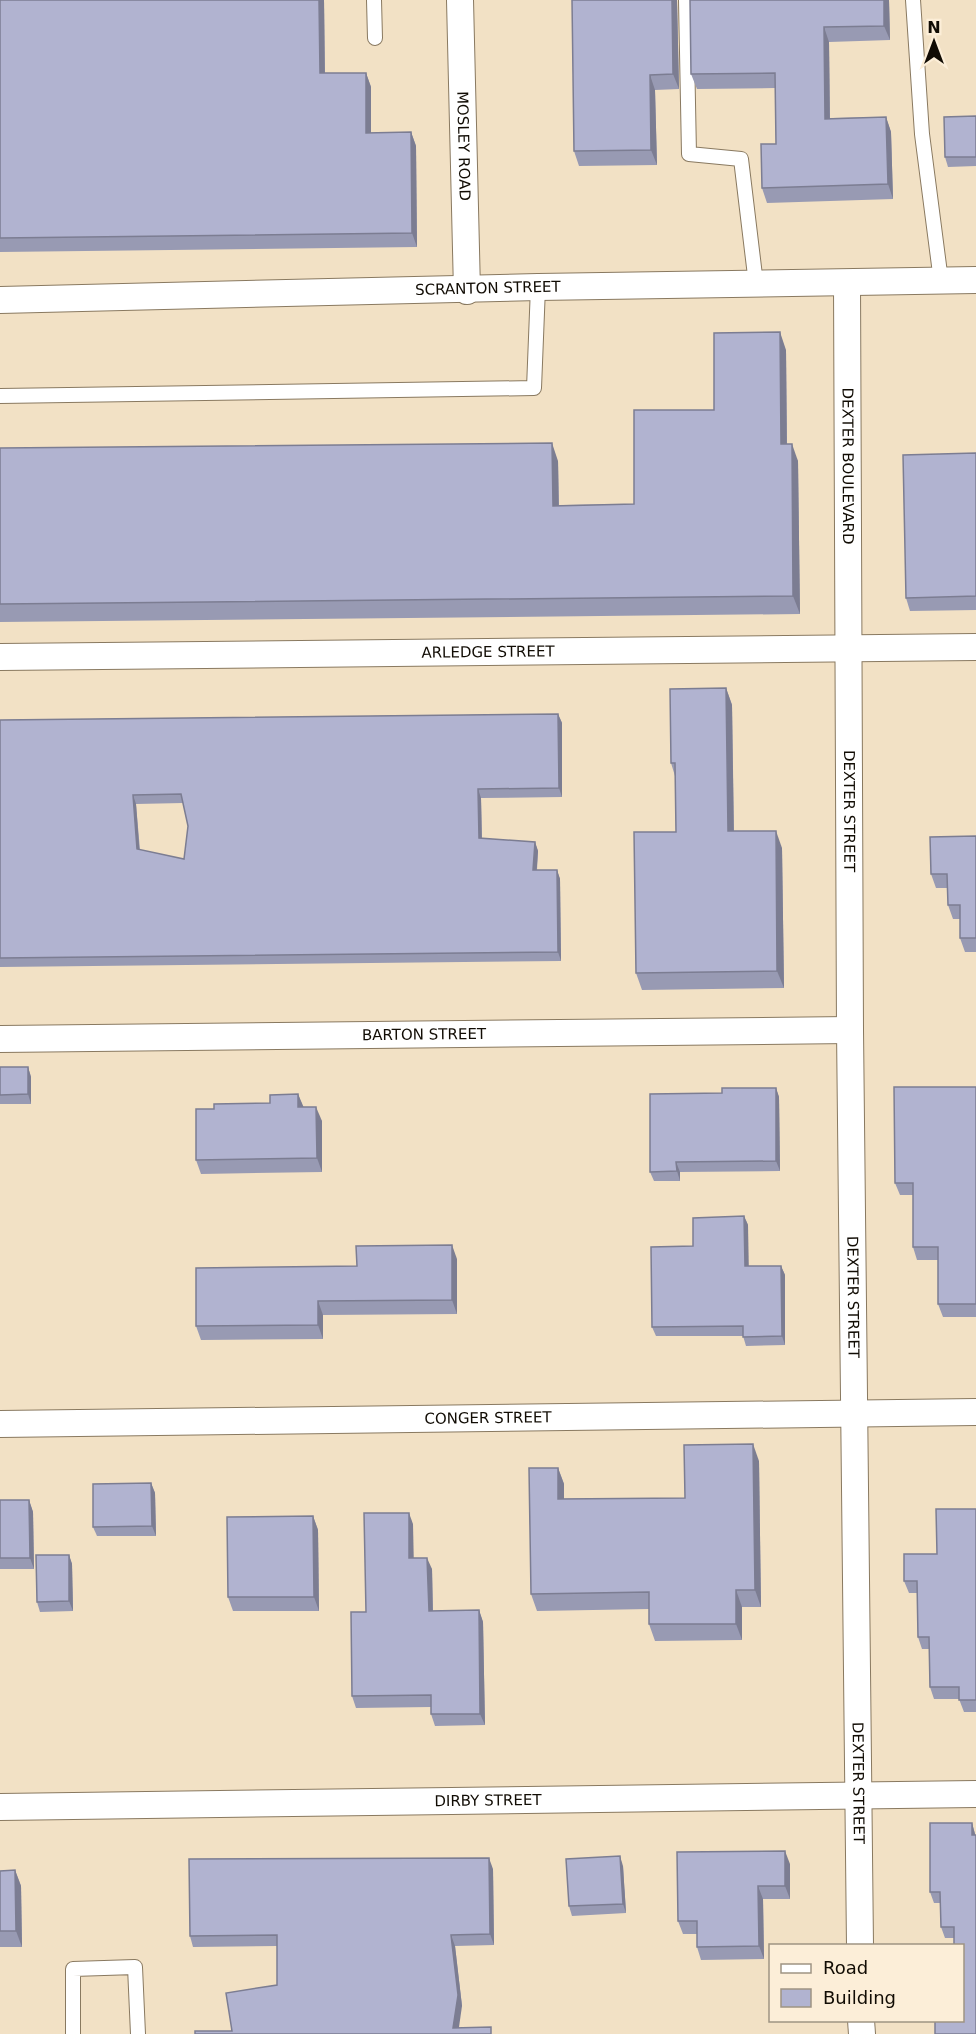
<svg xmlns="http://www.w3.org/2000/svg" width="976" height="2034" viewBox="0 0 976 2034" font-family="'DejaVu Sans',sans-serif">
	<rect width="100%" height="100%" fill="#f2e1c5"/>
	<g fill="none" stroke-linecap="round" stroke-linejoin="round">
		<defs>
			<g id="service">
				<polyline points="374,0 375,38"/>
				<polyline points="686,0 689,154 741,159 756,284"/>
				<polyline points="913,0 922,134 941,281"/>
				<polyline points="0,396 534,388 538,287"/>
				<polyline points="73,2034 73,1969 135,1967 138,2034"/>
			</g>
			<g id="minor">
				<path id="s1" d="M 460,0 L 467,291"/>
				<path id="s2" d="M 847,283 L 850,1030 L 860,1946"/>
				<path id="s3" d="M 0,300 L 538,287 L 976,280"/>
				<path id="s4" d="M 0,657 L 976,647"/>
				<path id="s5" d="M 0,1039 L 850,1030"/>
				<path id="s6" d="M 0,1424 L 976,1412"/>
				<path id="s7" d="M 0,1807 L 976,1794"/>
				<polyline points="861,2020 862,2034"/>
			</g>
		</defs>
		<use href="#service" stroke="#897960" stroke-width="16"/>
		<use href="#minor" stroke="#897960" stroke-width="28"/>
		<use href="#service" stroke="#fff" stroke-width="14"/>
		<use href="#minor" stroke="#fff" stroke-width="26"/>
	</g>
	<g fill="#989ab3" fill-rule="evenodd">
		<polygon points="0,0 324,0 325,73 366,73 371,87 371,133 411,132 416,146 417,247 0,252"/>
		<polygon points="677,0 679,89 655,90 657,165 579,166 574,151"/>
		<polygon points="889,0 890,40 829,42 830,118 886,117 891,132 893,199 767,203 762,188 776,144 775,88 697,89 691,74"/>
		<polygon points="976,116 976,166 948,167 945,157"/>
		<polygon points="786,350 787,444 798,461 800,614 0,622 0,448 558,461 559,505 634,504 714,410"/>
		<polygon points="976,453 976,610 910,611 906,598"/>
		<polygon points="726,688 732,705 734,831 782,848 784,988 642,990 636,973 676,832 675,776 671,763"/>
		<path d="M 558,714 L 562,723 L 562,797 L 481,798 L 482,839 L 535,842 L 538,851 L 537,870 L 557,870 L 560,879 L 561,961 L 0,967 L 0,720 ZM 183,803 L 188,826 L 184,859 L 140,850 L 136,804 Z"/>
		<polygon points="976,836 976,952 965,952 960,938 960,919 953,919 948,905 948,888 936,888 931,874"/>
		<polygon points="0,1067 28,1067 31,1077 31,1104 0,1104"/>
		<polygon points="976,1087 976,1317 943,1317 938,1304 938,1260 917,1260 913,1247 913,1195 900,1195 895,1183"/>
		<polygon points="776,1088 779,1097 780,1171 680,1172 680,1181 654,1181 650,1172 722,1093"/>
		<polygon points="298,1094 303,1107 322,1121 322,1172 201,1174 196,1160 214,1109 270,1103"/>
		<polygon points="744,1216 748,1225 748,1266 781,1266 785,1275 785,1345 746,1346 743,1336 656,1336 652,1327 693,1246"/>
		<polygon points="457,1259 457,1314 323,1315 323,1339 201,1340 196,1326 357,1266"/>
		<polygon points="759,1461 761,1607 742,1607 742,1640 655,1641 649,1624 649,1609 537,1611 531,1594 558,1468 564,1484 564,1499 685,1498"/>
		<polygon points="151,1483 155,1493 156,1536 97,1536 93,1527"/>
		<polygon points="0,1500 29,1500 33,1512 34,1569 0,1569"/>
		<polygon points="976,1509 976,1712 964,1712 959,1699 934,1699 930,1687 929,1649 922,1649 918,1637 917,1593 909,1593 904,1581 937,1554"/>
		<polygon points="313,1516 318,1530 319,1611 233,1611 228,1597"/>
		<polygon points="413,1524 413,1558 432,1569 433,1611 479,1610 483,1622 485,1725 435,1726 431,1714 431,1707 356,1708 352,1696 366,1612"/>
		<polygon points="69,1555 72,1564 73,1611 40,1612 37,1602"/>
		<polygon points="972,1823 975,1834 963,2020 954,1938 945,1938 941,1927 940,1903 934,1903 930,1892"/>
		<polygon points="790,1864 790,1899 763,1899 764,1959 701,1960 697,1947 697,1934 683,1934 678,1921"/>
		<polygon points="623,1866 626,1913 572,1916 569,1906"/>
		<polygon points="493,1869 494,1945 455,1946 462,2006 232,2031 277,1985 277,1946 193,1947 190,1936"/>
		<polygon points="15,1870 21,1886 22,1947 0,1947 0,1871"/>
	</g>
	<g fill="#7c7d92">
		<polygon points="319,0 324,0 325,87 320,73"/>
		<polygon points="672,0 677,0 679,89 673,74"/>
		<polygon points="884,0 889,0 890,40 884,26"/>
		<polygon points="824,27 829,42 830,133 825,119"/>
		<polygon points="366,73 371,87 371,147 366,133"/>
		<polygon points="650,75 655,90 657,165 651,150"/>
		<polygon points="886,117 891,132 893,199 888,184"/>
		<polygon points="411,132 416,146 417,247 412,233"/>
		<polygon points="780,332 786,350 787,461 781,444"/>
		<polygon points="552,443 558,461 559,523 553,506"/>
		<polygon points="792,444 798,461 800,614 793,596"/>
		<polygon points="726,688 732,705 734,848 728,831"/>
		<polygon points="558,714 562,723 562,797 559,788"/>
		<polygon points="478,789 481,798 482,847 479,838"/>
		<polygon points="133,795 136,804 140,858 137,849"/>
		<polygon points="776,831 782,848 784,988 777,971"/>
		<polygon points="535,842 538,851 536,879 533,870"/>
		<polygon points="557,870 560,879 561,961 558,952"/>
		<polygon points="28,1067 31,1077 31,1104 28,1094"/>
		<polygon points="776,1088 779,1097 780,1171 776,1161"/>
		<polygon points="298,1094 304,1108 298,1107"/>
		<polygon points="316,1107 322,1121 322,1172 317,1158"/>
		<polygon points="676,1162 680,1172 680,1181 677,1171"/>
		<polygon points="744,1216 748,1225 749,1276 745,1266"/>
		<polygon points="452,1245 457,1259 457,1314 452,1300"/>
		<polygon points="781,1266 785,1275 785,1345 782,1336"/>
		<polygon points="318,1301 323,1315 323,1339 318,1325"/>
		<polygon points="753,1444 759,1461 761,1607 755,1590"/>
		<polygon points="558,1468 564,1484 564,1516 558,1499"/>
		<polygon points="151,1483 155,1493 156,1536 152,1526"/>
		<polygon points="29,1500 33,1512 34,1569 30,1558"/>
		<polygon points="409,1513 413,1524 414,1570 409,1558"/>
		<polygon points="313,1516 318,1530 319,1611 314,1597"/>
		<polygon points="69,1555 72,1564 73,1611 69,1601"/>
		<polygon points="427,1558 432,1569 433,1622 429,1611"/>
		<polygon points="736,1590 742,1607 742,1640 736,1624"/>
		<polygon points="479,1610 483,1622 485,1725 480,1714"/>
		<polygon points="972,1823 975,1834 975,1846 972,1835"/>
		<polygon points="785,1851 790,1864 790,1899 785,1886"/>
		<polygon points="620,1856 623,1866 626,1913 623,1904"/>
		<polygon points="489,1858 493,1869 494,1945 490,1934"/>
		<polygon points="15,1870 21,1886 22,1947 16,1931"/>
		<polygon points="758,1886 763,1899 764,1959 759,1946"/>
		<polygon points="451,1935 455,1946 462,2006 458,2034 453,2028"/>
	</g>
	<g fill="#b1b3d0" stroke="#7c7d92" stroke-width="1.5" fill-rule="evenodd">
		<polygon points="0,0 319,0 320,73 366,73 366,133 411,132 412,233 0,238"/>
		<polygon points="572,0 672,0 673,74 650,75 651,150 574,151"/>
		<polygon points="690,0 884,0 884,26 824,27 825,119 886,117 888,184 762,188 761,144 776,144 775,73 691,74"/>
		<polygon points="976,116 976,157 945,157 944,117"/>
		<polygon points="780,332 781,444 792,444 793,596 0,604 0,448 552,443 553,506 634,504 634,410 714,410 714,333"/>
		<polygon points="976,453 976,596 906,598 903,455"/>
		<polygon points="726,688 728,831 776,831 777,971 636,973 634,832 676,832 675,763 671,763 670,689"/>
		<path d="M 558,714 L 559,788 L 478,789 L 479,838 L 535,842 L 533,870 L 557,870 L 558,952 L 0,958 L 0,720 ZM 181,794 L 188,826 L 184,859 L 137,849 L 133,795 Z"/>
		<polygon points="976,836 976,938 960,938 960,905 948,905 947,874 931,874 930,837"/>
		<polygon points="0,1067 28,1067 28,1094 0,1095"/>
		<polygon points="894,1087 976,1087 976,1304 938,1304 938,1247 913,1247 913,1183 895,1183"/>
		<polygon points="722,1088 776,1088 776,1161 676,1162 677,1171 650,1172 650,1094 722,1093"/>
		<polygon points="298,1094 298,1107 316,1107 317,1158 196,1160 196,1109 214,1109 214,1104 270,1103 270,1095"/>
		<polygon points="744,1216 745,1266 781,1266 782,1336 743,1337 743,1326 652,1327 651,1247 693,1246 693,1218"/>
		<polygon points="452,1245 452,1300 318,1301 318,1325 196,1326 196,1268 357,1266 356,1246"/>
		<polygon points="753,1444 755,1590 736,1590 736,1624 649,1624 649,1592 531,1594 529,1468 558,1468 558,1499 685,1498 684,1445"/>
		<polygon points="151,1483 152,1526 93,1527 93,1484"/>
		<polygon points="0,1500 29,1500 30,1558 0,1558"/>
		<polygon points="936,1509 976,1509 976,1700 959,1700 959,1687 930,1687 929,1637 918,1637 917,1581 904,1581 904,1554 937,1554"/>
		<polygon points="364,1513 409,1513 409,1558 427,1558 429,1611 479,1610 480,1714 431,1714 431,1695 352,1696 351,1612 366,1612"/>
		<polygon points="313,1516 314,1597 228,1597 227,1517"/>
		<polygon points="36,1555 69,1555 69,1601 37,1602"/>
		<polygon points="930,1823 972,1823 972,1835 976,1835 976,2034 935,2034 935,2020 963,2020 963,1946 954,1946 954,1927 941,1927 940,1892 930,1892"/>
		<polygon points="785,1851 785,1886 758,1886 759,1946 697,1947 697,1921 678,1921 677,1852"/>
		<polygon points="620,1856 623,1904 569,1906 566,1859"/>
		<polygon points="489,1858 490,1934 451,1935 458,1995 453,2028 491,2027 491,2034 195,2034 195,2031 232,2031 226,1993 277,1985 277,1935 190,1936 189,1859"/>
		<polygon points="15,1870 16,1931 0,1931 0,1871"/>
	</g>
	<g text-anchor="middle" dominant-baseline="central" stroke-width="5" stroke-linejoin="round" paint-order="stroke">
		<g font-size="15" fill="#110c04" stroke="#fceed8">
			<text stroke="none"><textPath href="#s1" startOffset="146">MOSLEY ROAD</textPath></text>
			<text stroke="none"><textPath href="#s3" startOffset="488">SCRANTON STREET</textPath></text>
			<text stroke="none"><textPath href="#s2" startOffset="183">DEXTER BOULEVARD</textPath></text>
			<text stroke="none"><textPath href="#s4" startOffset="488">ARLEDGE STREET</textPath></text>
			<text stroke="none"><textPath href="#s2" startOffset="528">DEXTER STREET</textPath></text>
			<text stroke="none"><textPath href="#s5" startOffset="424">BARTON STREET</textPath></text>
			<text stroke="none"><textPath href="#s2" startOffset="1014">DEXTER STREET</textPath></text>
			<text stroke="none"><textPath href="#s6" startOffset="488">CONGER STREET</textPath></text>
			<text stroke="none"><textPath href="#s2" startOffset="1500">DEXTER STREET</textPath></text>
			<text stroke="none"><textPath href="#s7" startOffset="488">DIRBY STREET</textPath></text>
		</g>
	</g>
	<rect x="769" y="1944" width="195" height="78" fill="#fceed8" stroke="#9e9483" stroke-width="1.5"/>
	<rect x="781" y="1964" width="30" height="9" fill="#ffffff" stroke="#9e9483" stroke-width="1.5"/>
	<text x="823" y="1974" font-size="18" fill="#110c04">Road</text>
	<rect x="781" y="1989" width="30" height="18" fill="#b1b3d0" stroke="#9e9483" stroke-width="1.5"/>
	<text x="823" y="2004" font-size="18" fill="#110c04">Building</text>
	<g transform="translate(934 42)" stroke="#fceed8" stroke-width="4.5" paint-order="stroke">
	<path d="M0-4.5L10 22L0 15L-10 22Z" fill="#110c04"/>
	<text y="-9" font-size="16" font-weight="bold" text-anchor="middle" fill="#110c04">N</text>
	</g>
</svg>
